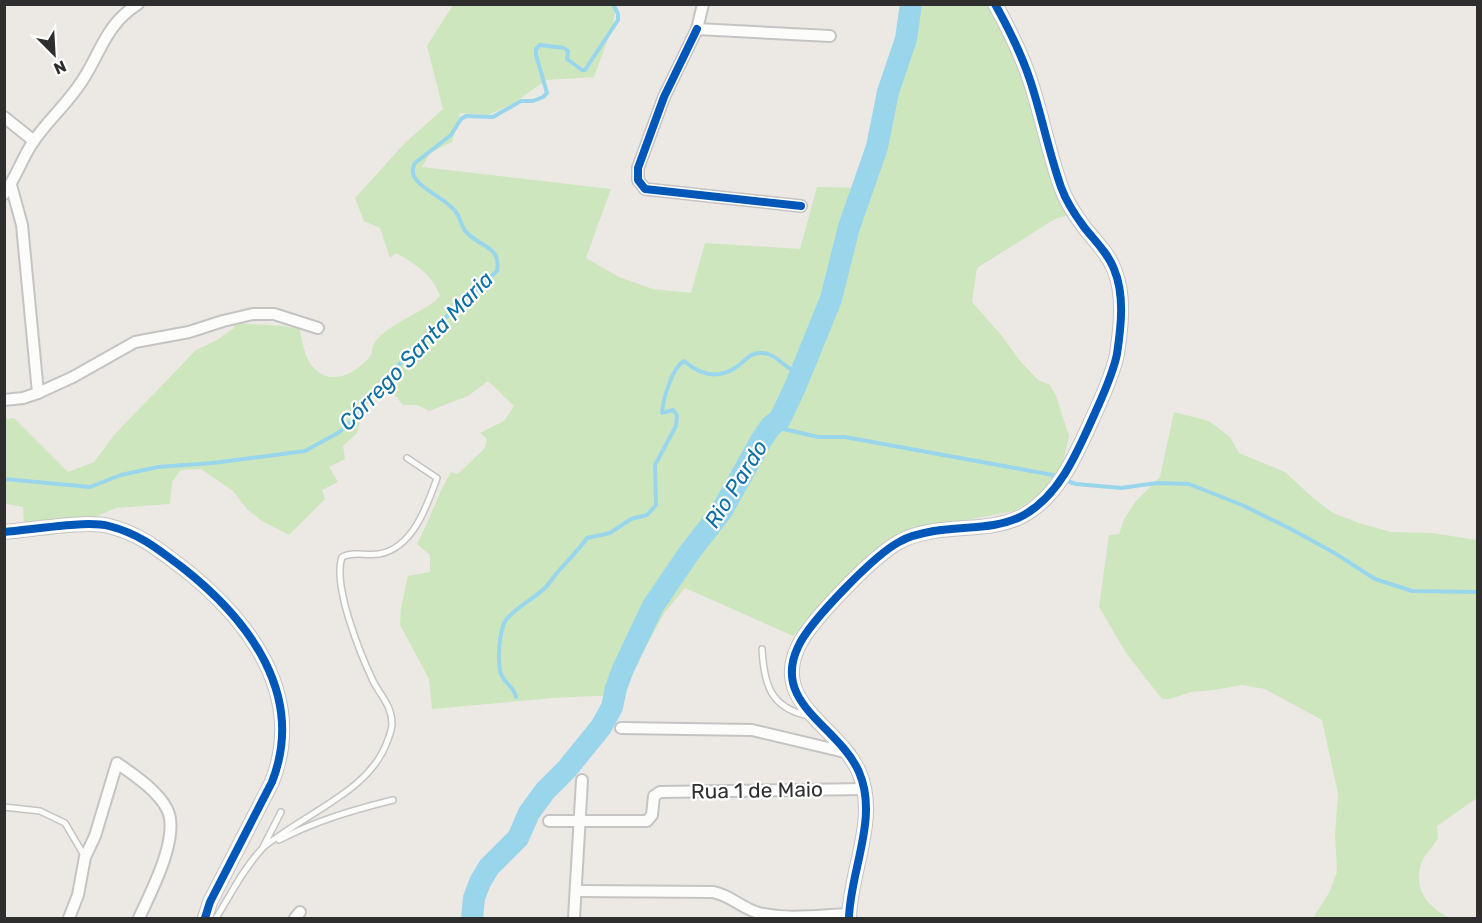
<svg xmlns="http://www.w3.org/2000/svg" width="1482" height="923" viewBox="0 0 1482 923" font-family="Rubik,sans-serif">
	<rect width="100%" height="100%" fill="#ece8e4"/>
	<g fill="#cee6be">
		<path d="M 613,4 L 616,7 L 613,25 L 594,77 L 546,80 L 514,103 L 488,115 L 460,113 L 452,142 L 430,153 L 422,167 L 611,189 L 586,258 L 619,277 L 653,289 L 691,293 L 705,243 L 800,249 L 817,187 L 866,188 L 878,119 L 907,35 L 910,5 L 989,5 L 1023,68 L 1069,215 L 1055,219 L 977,268 L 972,302 L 1002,336 L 1021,362 L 1038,380 L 1050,385 L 1056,396 L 1069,436 L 1058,484 L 1014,511 L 908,531 L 864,560 L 793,636 L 685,588 L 665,612 L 619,695 L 553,698 L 432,709 L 429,679 L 400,625 L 401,608 L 408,576 L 430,572 L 430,555 L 417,544 C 430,520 437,495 451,472 L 458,474 L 485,448 L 487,439 L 480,433 L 504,421 L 514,406 L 488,381 L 468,396 L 429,411 L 417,405 L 403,405 L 387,386 L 369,403 L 361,418 L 357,433 L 343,446 L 345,459 L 329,467 L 338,482 L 322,490 L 325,499 L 289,535 L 262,521 L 247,509 L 233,491 L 201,469 L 181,470 L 172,482 L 170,504 L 116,508 L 52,535 L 25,537 L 23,507 L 6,504 L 5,419 L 14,418 L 68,472 L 94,462 L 115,434 L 196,350 L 217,340 L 234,328 L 234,323 C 257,325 278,324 301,329 L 300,331 C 303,344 305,361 316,370 C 335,387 360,370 372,354 C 369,329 427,313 440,296 C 434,276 413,262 396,253 L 390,258 L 380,228 L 364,221 L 355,198 L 405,143 L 443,109 L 427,46 L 453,5 Z"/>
		<path d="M 1174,412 L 1209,421 L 1230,437 L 1239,453 L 1285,472 L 1312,497 L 1333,513 L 1359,523 L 1391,532 L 1432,533 L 1477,540 L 1477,798 L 1437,826 L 1438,838 C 1434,846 1426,853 1422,861 C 1412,888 1427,907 1450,918 L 1314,918 L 1316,913 L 1329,893 L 1337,872 L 1335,834 L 1338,794 L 1322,720 L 1265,689 L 1242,685 L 1214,690 L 1191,692 L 1170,699 L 1162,699 L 1126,653 L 1099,607 L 1109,535 L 1119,534 L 1124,519 L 1136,501 L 1160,477 Z"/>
	</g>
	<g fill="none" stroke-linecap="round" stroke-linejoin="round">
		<g stroke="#99d6ec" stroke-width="4">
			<polyline points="771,426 818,437 845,437 1053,475"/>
			<path d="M 4,479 L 90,487 L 121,475 L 158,467 L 213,463 L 305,451 L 338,433 L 352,421 L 362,406 L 424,337 L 497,271 C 501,246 482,248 467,233 C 461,227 461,219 456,212 C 446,196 402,184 415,163 L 451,135 L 461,119 L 466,116 L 493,117 L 521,101 L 533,101 L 543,97 L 547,93 L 536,55 L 536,49 L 540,45 L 564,48 L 568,51 L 567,59 L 582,70 L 585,70 L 618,20 L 618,14 L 613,4"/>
			<polyline points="1064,480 1076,484 1121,488 1157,483 1189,484 1242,505 1287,527 1333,552 1375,579 1412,591 1478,592"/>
			<path d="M 516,697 C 514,687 505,684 501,674 C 497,662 499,630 506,620 C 516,607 534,599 546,587 C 550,583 553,577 557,573 C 567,561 578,551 587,538 L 610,533 L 631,519 L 647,515 L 656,505 L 655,465 L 676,426 L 677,415 L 673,410 L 662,413 C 663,399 672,368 684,361 C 699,374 716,380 735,368 C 745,362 749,352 762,353 C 775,353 783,366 794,371 L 804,368"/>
		</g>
		<polyline stroke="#99d6ec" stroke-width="22" points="472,918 474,898 480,882 489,867 518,838 529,813 545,791 567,769 601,727 612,707 616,688 623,669 653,606 689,553 721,512 762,439 771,426 780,419 796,385 831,299 849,227 877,147 888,92 906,39 911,4"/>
		<defs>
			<g id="service">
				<path d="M 762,649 C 764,684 770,708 809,716"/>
				<polyline points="4,807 40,811 65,823 85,857"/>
				<path d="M 279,840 C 315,821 353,810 393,800"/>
				<polyline points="263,847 281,812"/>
				<path d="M 216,918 C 230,896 243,869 261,850 C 266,844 273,840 279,836 C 316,809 371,787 387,742 C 389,737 392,729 392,724 C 392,707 382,697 374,683 C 361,656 332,585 342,557 C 354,551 366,556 379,554 C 413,548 427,506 437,478 L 407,458"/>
			</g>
			<g id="minor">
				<polyline points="703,4 697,29 830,36"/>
				<polyline points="697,29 664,97 638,168 638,180 645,189 801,206"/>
				<polyline points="4,117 34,141"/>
				<path d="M 4,194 C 16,178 22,158 33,142 C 48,120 68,103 82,81 C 101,52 106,24 138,4"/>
				<polyline points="38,393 73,377 135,342 189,332 223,321 253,314 274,314 318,328"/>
				<polyline points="4,400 23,398 38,393 22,225 11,185"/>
				<polyline points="621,728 752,730 849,753"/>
				<polyline points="549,821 647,821 652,815 654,796 660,792 865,789"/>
				<path d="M 577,891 L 713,892 C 731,895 742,909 759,913 C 788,920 820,915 849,914"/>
				<path d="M 69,918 L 78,895 L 85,857 L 95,836 L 117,763 C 134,775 157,790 167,809 C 181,836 150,894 139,918"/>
				<polyline points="295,918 300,912"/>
				<polyline points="574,918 582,780"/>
			</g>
			<g id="tertiary">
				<path d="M 4,532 C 31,530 86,520 109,526 C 140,534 158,549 183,568 C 249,620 306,695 272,782 L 210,902 L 205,918"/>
				<path d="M 849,918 C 850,871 879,818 859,772 C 839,726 771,704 798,647 C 809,622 876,553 901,541 C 911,535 923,533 934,531 C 964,526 997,530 1024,515 C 1061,494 1078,450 1095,413 C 1103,395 1113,374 1117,354 C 1121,327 1125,295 1114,269 C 1108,253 1094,240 1084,227 C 1075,215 1066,201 1061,187 C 1049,153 1042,117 1031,83 C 1022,55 1009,29 995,4"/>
			</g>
		</defs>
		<use href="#service" stroke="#c5c4c5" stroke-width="8"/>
		<use href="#minor" stroke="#c5c4c5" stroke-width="14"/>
		<use href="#tertiary" stroke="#c5c4c5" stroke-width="16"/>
		<use href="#service" stroke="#fcfcfb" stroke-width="5"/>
		<use href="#minor" stroke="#fcfcfb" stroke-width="10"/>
		<use href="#tertiary" stroke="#fcfcfb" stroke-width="14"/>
		<defs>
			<g id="cycleway">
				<polyline points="697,29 664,97 638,168 638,180 645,189 801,206"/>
				<path d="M 4,532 C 31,530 86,520 109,526 C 140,534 158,549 183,568 C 249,620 306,695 272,782 L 210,902 L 205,918"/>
				<path d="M 849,918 C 850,871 879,818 859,772 C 839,726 771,704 798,647 C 809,622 876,553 901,541 C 911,535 923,533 934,531 C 964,526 997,530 1024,515 C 1061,494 1078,450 1095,413 C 1103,395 1113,374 1117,354 C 1121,327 1125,295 1114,269 C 1108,253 1094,240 1084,227 C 1075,215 1066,201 1061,187 C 1049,153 1042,117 1031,83 C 1022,55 1009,29 995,4"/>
			</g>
		</defs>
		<use href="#cycleway" stroke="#fff" stroke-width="11"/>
		<use href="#cycleway" stroke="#0057b8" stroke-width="8"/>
	</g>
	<g text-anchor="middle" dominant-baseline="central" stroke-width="4.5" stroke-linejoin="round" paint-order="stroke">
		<g font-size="21" fill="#2e2e2e" stroke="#fff">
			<text transform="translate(757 790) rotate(-1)">Rua 1 de Maio</text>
		</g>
		<g font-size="22" font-style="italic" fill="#0d6fa3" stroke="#fff">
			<text transform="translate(416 351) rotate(-46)">Córrego Santa Maria</text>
			<text transform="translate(736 484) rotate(-58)">Rio Pardo</text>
		</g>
	</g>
	<rect width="1482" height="923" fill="none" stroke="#2e2e2e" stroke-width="12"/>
	<g transform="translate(54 54) rotate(156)" stroke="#ffffff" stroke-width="4.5" paint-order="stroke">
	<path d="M0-4.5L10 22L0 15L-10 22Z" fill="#2e2e2e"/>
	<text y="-9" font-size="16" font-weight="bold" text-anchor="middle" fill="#2e2e2e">N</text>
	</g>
</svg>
